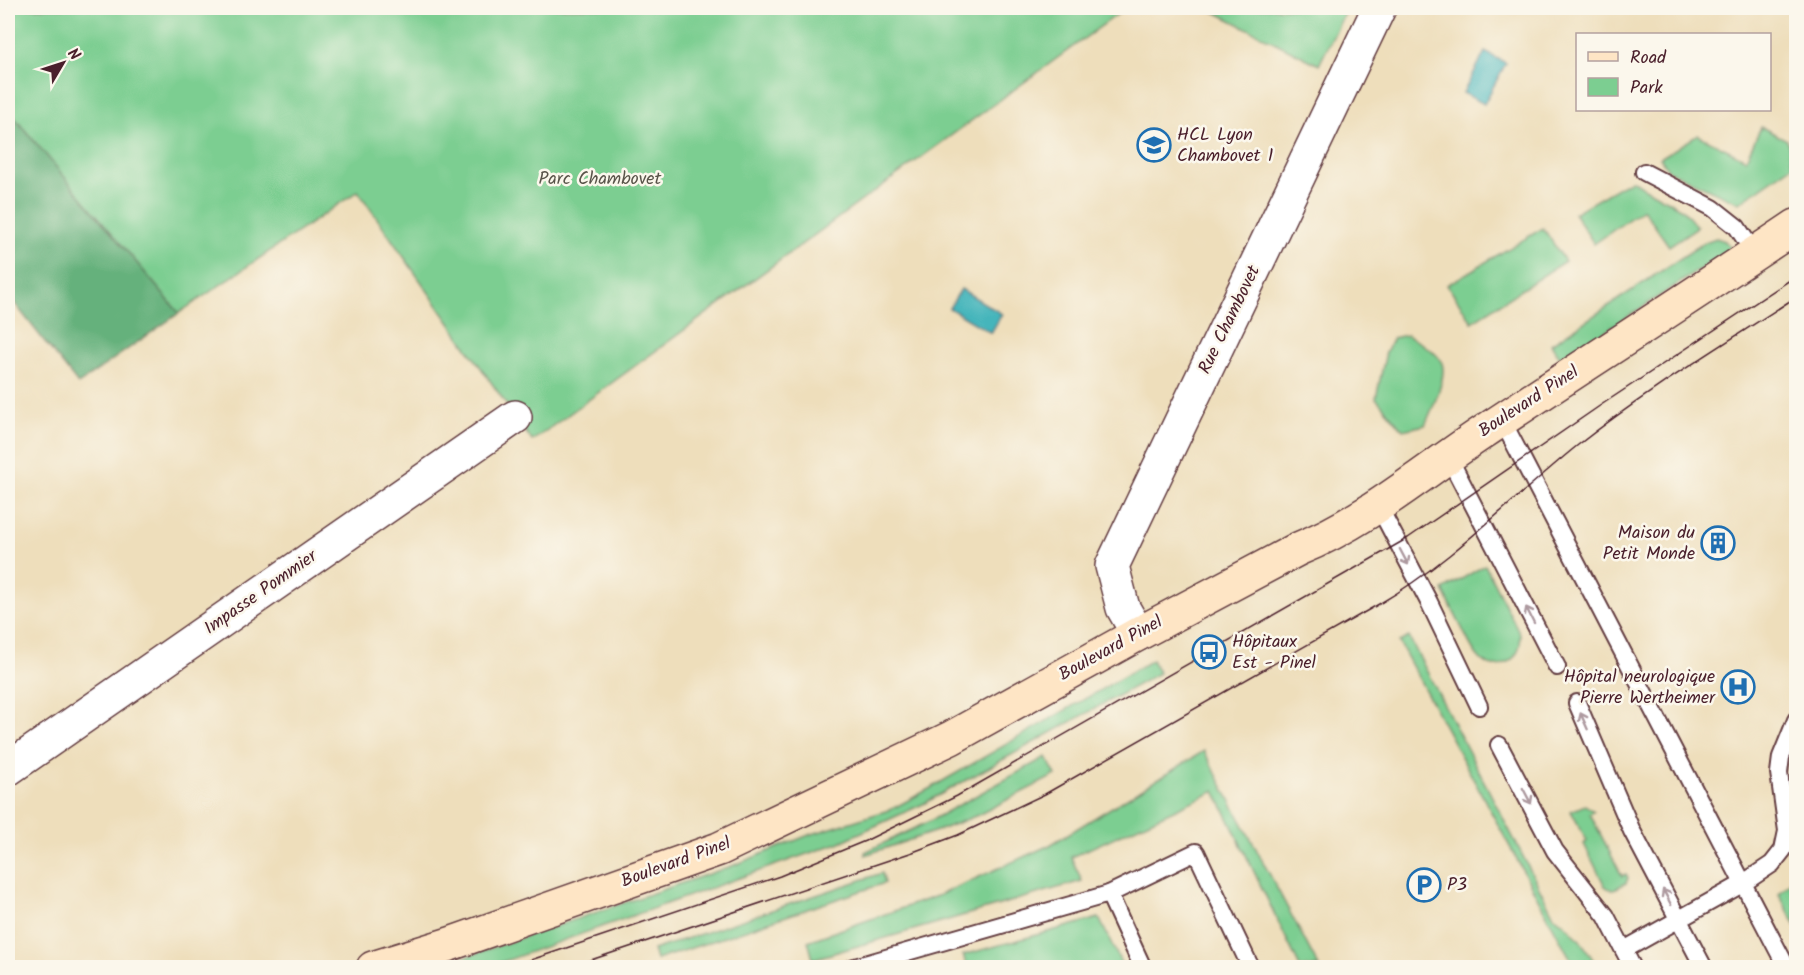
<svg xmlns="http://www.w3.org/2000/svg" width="1804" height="975" viewBox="0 0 1804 975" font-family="Kalam,sans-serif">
	<rect width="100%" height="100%" fill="#fbf7ec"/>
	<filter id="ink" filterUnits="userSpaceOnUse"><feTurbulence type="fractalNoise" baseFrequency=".0167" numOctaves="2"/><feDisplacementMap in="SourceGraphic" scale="12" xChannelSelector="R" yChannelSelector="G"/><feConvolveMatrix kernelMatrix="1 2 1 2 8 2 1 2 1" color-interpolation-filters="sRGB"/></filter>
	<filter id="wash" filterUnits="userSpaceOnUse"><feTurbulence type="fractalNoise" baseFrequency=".008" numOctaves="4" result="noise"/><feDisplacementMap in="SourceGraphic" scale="24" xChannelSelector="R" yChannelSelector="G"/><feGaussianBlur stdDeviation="1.35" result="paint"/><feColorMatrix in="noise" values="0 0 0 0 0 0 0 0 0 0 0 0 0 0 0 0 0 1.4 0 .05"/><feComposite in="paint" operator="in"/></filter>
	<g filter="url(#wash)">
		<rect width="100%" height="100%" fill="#eedebb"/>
		<g fill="#7cce91" stroke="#63765e" stroke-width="1.5">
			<polygon points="8,8 1126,8 532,441 358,191 179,313 8,110"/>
			<polygon points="1207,8 1347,8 1319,65"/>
			<polygon points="1761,127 1787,140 1793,165 1739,203 1669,171 1660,158 1698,135 1746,159"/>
			<polygon points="1631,180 1682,209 1697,227 1669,246 1643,209 1594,244 1574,213"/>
			<polygon points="1543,228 1565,261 1472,322 1447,285"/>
			<polygon points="1716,238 1725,241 1731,249 1562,360 1551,344 1705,242"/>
			<path d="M 1407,335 C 1418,342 1435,350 1441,361 C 1449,375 1431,411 1425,425 L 1403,430 L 1376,398 L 1386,352 L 1393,338 Z"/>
			<path d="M 1485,565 L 1520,634 C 1521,644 1520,653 1511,660 C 1484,680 1471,647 1462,628 C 1455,615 1449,602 1443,590 Z"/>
			<path d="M 1409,637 L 1554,916 C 1574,930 1586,946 1597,967 L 1575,967 L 1399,642 Z"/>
			<polygon points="1152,660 1159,673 923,804 838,843 488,967 443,967 442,965 732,866 809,835 892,809 929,789"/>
			<polygon points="1204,751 1319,967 1300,967 1215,791 1071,857 1082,881 813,959 808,941 937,896 1050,845"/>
			<polygon points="1046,757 1056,775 978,815 940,830 865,855 865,852 930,821"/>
			<path d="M 1585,805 L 1594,811 L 1590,814 L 1622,876 L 1626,874 L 1628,878 L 1626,883 C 1619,886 1612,893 1605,886 L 1584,844 L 1587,841 L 1571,811 Z"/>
			<polygon points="882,873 885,883 656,960 653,950"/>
			<polygon points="1796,875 1796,926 1779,894"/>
			<polygon points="1099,918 1123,967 967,967 963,955"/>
		</g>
		<polygon fill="#65b17b" stroke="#586853" stroke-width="1.5" points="8,110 179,313 78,384 8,295"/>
		<g fill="#45b5bb" stroke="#486a73" stroke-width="1.5">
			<polygon points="1485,52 1506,63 1484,104 1463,93"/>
			<polygon points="961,289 1002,314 991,333 949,308"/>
		</g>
	</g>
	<g filter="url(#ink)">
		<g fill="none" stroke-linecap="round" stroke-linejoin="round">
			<defs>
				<g id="lane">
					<polyline points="1644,172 1713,208 1737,227 1755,254"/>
					<polyline points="1502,420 1787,968"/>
					<polyline points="1448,456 1557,667"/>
					<polyline points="1378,505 1429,602 1479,706"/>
					<polyline points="1577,703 1632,831 1704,968"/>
					<polyline points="1499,745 1555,851 1606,916 1633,968"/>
					<polyline points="1109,894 1143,968"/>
					<polyline points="1624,950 1742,884 1772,864 1783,850 1787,831 1779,773 1781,757 1796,720"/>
					<polyline points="851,968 1109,894 1196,852 1251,968"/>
				</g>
				<g id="street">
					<polyline points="1138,634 1123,608 1112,566 1379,8"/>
					<polyline points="8,769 515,417"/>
				</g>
				<path id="secondary" d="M 373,968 L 450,944 L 719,849 L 951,738 L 1138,634 L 1298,549 C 1365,522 1422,473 1482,433 C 1586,364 1692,296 1796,226"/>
			</defs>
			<use href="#lane" stroke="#633c41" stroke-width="20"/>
			<use href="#street" stroke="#633c41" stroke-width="36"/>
			<use href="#secondary" stroke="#633c41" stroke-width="36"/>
			<use href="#lane" stroke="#fff" stroke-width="16"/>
			<use href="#street" stroke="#fff" stroke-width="33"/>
			<use href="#secondary" stroke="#fee5c5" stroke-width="33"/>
			<g stroke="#4a1f2b" stroke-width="1.5">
				<polyline points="507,968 780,876 865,841 957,796 1408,538 1601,405 1796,276"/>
				<path d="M 567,968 L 913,852 L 958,835 L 1045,794 L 1379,604 C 1453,561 1512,498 1578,445 C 1646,391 1723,345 1796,297"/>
			</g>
		</g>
		<defs><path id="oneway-shaft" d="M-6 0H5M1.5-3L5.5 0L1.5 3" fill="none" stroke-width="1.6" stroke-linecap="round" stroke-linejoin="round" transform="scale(1.5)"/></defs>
		<g stroke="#ae9aa0">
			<use href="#oneway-shaft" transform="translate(1404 557) rotate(62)"/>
			<use href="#oneway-shaft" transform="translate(1530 615) rotate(-117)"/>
			<use href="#oneway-shaft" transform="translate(1584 721) rotate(-114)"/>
			<use href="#oneway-shaft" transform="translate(1527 796) rotate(62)"/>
			<use href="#oneway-shaft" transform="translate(1667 897) rotate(-118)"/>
		</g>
	</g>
	<defs>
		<symbol id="school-ring" viewBox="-11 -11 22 22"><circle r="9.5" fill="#fbf7ec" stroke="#1f6fb2" stroke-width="1.5"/><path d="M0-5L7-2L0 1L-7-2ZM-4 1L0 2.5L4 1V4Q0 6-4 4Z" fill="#1f6fb2"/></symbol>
		<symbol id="building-ring" viewBox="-11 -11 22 22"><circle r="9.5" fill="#fbf7ec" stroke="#1f6fb2" stroke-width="1.5"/><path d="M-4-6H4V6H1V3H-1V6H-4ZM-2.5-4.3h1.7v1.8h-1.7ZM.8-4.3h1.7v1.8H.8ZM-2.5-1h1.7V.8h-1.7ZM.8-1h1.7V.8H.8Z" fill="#1f6fb2"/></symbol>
		<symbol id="bus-ring" viewBox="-11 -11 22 22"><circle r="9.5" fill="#fbf7ec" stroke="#1f6fb2" stroke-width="1.5"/><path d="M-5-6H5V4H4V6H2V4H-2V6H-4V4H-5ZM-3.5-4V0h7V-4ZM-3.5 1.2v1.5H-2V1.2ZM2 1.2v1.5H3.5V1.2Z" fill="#1f6fb2"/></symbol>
		<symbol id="hospital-ring" viewBox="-11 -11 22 22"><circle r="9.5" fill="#fbf7ec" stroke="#1f6fb2" stroke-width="1.5"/><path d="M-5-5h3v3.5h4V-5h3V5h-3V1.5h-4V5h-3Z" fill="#1f6fb2"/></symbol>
		<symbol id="parking-ring" viewBox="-11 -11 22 22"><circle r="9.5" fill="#fbf7ec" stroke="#1f6fb2" stroke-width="1.5"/><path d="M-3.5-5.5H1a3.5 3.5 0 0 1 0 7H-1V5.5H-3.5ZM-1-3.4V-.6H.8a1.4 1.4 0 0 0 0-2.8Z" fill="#1f6fb2"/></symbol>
	</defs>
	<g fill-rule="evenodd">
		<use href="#school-ring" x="1135" y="126" width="38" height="38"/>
		<use href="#building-ring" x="1699" y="524" width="38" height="38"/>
		<use href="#bus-ring" x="1190" y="633" width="38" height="38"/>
		<use href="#hospital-ring" x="1719" y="668" width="38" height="38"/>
		<use href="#parking-ring" x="1405" y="866" width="38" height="38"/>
	</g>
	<g text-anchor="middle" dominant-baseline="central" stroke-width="5" stroke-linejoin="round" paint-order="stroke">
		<g font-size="18" fill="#4a1f2b" stroke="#fbf7ec" text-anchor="start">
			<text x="1177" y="135">HCL Lyon<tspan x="1177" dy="21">Chambovet 1</tspan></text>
			<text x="1695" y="533" text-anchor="end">Maison du<tspan x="1695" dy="21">Petit Monde</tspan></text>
			<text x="1232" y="642">Hôpitaux<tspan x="1232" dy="21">Est - Pinel</tspan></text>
			<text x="1715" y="677" text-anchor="end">Hôpital neurologique<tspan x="1715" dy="21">Pierre Wertheimer</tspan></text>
			<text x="1447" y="885">P3</text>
		</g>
		<g font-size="18" fill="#59544a" stroke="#fbf7ec">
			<text x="600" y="179">Parc Chambovet</text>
		</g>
		<g font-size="18" fill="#4a1f2b" stroke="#fbf7ec">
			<text transform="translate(1230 320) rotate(-64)">Rue Chambovet</text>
			<text transform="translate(1529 402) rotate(-33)">Boulevard Pinel</text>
			<text transform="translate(261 593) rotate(-35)">Impasse Pommier</text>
			<text transform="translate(1111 649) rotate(-29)">Boulevard Pinel</text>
			<text transform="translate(676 863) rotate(-20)">Boulevard Pinel</text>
		</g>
	</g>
	<rect width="1804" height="975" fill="none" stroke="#fbf7ec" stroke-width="30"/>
	<rect x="1576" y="33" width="195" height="78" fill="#fbf7ec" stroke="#b4a19f" stroke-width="1.5"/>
	<rect x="1588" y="52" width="30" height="9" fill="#fee5c5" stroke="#b4a19f" stroke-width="1.5"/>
	<text x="1630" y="63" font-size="18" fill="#4a1f2b">Road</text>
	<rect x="1588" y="78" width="30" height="18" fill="#7cce91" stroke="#b4a19f" stroke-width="1.5"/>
	<text x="1630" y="93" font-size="18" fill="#4a1f2b">Park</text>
	<g transform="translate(63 63) rotate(51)" stroke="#fbf7ec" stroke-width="4.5" paint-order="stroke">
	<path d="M0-4.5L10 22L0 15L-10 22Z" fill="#4a1f2b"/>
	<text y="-9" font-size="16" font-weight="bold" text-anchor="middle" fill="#4a1f2b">N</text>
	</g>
</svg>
